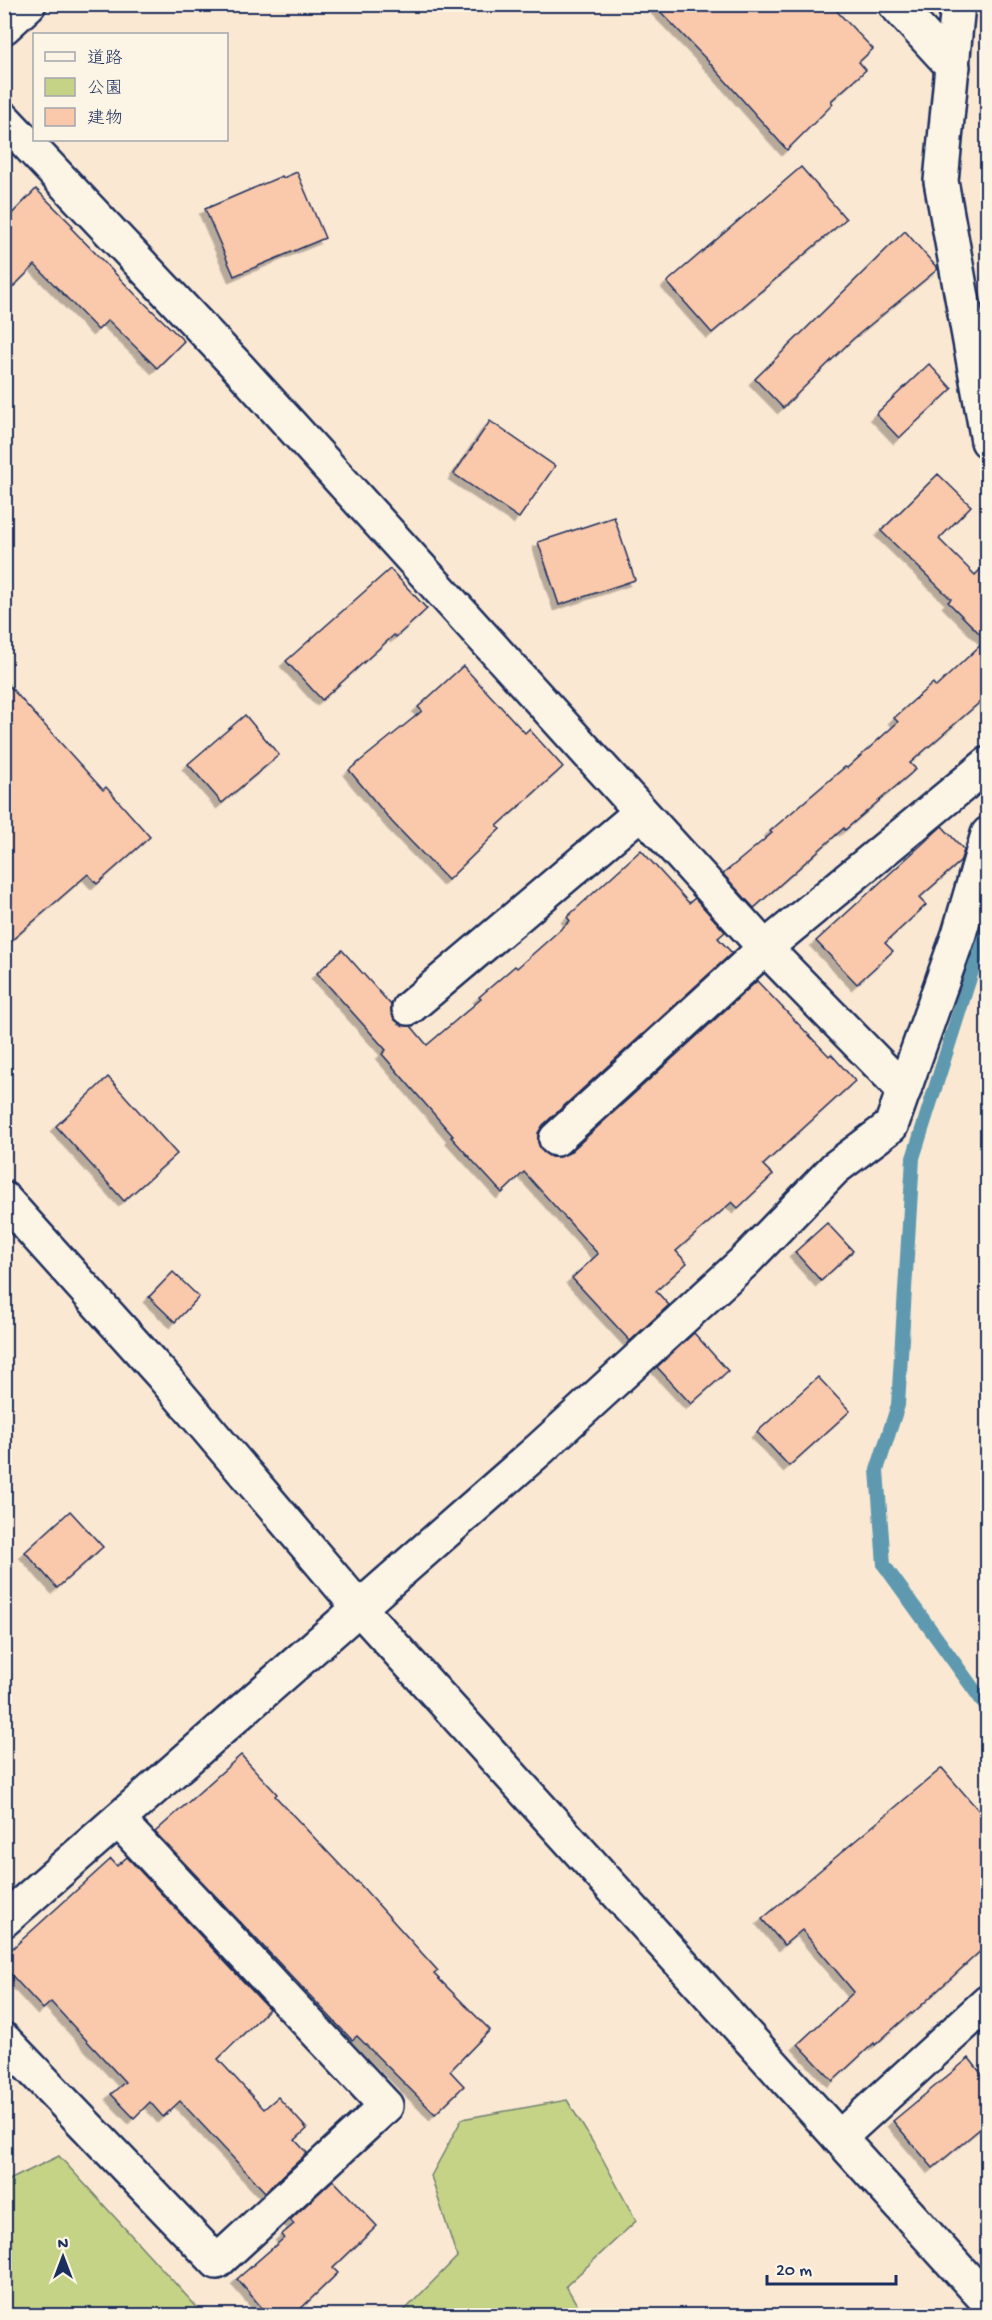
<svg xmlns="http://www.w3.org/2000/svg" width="992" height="2320" viewBox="0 0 992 2320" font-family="'Gochi Hand','Klee One',sans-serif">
	<defs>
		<filter id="shadow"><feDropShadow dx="-5.5" dy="5.5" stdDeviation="0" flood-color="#0004"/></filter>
	</defs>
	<rect width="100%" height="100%" fill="#fbe8d3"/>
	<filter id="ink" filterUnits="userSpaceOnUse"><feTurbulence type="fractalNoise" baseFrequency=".0167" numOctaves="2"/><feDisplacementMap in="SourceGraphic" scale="12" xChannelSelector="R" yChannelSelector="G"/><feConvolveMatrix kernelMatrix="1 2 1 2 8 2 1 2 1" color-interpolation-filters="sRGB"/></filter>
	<g filter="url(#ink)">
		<g fill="#c5d387" stroke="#708172" stroke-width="1.5">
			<polygon points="567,2100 600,2154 636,2221 566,2286 583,2315 400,2315 457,2257 431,2176 462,2119"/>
			<polygon points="59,2156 204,2315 5,2315 5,2182"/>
		</g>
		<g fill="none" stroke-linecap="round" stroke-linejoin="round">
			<polyline stroke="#5f99af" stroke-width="14" points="988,921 913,1158 898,1405 877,1470 884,1565 988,1709"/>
		</g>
		<g fill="#fac8aa" stroke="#1b2f5e" stroke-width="1.5" filter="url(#shadow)">
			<polygon points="653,4 830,4 873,49 859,62 866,70 831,101 833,104 787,150 707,60"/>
			<polygon points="801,167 846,219 712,333 667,282"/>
			<polygon points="297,172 325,238 234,276 205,209 282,176 283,178"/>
			<polygon points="36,189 73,226 71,228 135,294 184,341 157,368 108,320 98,330 35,265 4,296 4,222"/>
			<polygon points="905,231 938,269 853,339 783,408 755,379"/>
			<polygon points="929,364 952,389 899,438 876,414"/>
			<polygon points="490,421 555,466 519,518 454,474"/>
			<polygon points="938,474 971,506 939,539 975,575 987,563 987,696 910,763 916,769 845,830 844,828 754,908 723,874 772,833 770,831 845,767 847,768 898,722 894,718 933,683 936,687 986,640 948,602 951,599 881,531"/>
			<polygon points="614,517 635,580 559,605 538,542"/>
			<polygon points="390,569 427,609 396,637 394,635 322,700 286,661"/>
			<polygon points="463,666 525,733 529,729 563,767 497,826 500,829 448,880 392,822 349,770 422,711 418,707"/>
			<polygon points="4,680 103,790 106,787 150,837 97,884 88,874 4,947"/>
			<polygon points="245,715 279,755 222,803 188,764"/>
			<polygon points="942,826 964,850 960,862 919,898 926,905 885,943 893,951 857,984 816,941"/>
			<polygon points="641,850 689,903 695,898 725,932 718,938 732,953 543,1125 538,1133 538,1142 543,1152 551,1157 559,1157 569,1153 757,981 829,1056 831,1054 855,1081 763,1165 773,1175 738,1208 732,1202 676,1251 687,1263 656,1291 669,1305 630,1341 572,1278 598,1254 524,1172 502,1193 451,1137 453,1136 382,1054 386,1050 317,973 342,950 391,1005 391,1012 395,1020 402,1025 411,1026 427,1045 481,999 479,997 515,966 517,968 570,921 567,917"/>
			<polygon points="108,1077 177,1154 124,1201 56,1126"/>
			<polygon points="827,1223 853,1251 821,1281 795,1252"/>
			<polygon points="173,1272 199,1297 175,1322 149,1297"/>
			<polygon points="694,1333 728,1371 691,1404 657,1367"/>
			<polygon points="818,1377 850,1411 789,1466 757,1432"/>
			<polygon points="70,1511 103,1547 57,1588 25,1552"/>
			<polygon points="241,1755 277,1794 275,1796 356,1882 357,1881 438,1971 434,1974 490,2030 450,2071 464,2086 435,2114 357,2036 352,2040 155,1832"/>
			<polygon points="942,1768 987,1820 987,1945 912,2014 911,2013 875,2045 874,2043 833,2081 798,2044 854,1992 802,1930 784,1945 762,1919"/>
			<polygon points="127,1857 269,2009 218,2059 264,2109 278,2097 307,2129 295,2140 307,2153 265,2192 180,2101 163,2117 150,2102 134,2118 111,2094 125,2082 51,2002 43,2009 4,1967 4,1956 111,1859 117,1866"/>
			<polygon points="969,2058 987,2081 987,2123 933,2168 893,2121"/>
			<polygon points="333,2180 377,2226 333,2268 338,2273 293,2316 269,2316 237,2279 284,2238 281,2235 294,2224 290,2220"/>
		</g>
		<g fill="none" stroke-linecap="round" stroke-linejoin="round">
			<defs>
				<g id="street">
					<polyline points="895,4 953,67"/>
					<polyline points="958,4 941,181 988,441"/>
					<polyline points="4,119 238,367 765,948 904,1090"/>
					<polyline points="409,1008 641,812"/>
					<polyline points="556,1139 765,948 988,764"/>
					<polyline points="4,1199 162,1375 360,1609 988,2302"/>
					<polyline points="4,1920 541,1448 745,1261 835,1168 891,1126 959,934 988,834"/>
					<polyline points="4,2040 217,2262 386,2106 118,1820"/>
					<polyline points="839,2138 988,2002"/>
				</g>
				<polyline id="secondary" points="4,27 29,4"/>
			</defs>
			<use href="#street" stroke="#1b2f5e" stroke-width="38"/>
			<use href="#secondary" stroke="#1b2f5e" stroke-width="38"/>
			<use href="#street" stroke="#fcf5e5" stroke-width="33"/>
			<use href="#secondary" stroke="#fcf5e5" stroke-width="33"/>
		</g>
	</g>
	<rect width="992" height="2320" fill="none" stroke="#fcf5e5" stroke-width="24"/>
	<rect x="12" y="12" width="968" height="2296" fill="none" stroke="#1b2f5e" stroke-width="2" filter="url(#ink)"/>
	<rect x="33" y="33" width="195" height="108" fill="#fcf5e5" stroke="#a2a6af" stroke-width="1.5"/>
	<rect x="45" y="52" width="30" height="9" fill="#fcf5e5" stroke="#a2a6af" stroke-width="1.5"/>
	<text x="87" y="63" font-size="18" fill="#1b2f5e">道路</text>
	<rect x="45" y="78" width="30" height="18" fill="#c5d387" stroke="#a2a6af" stroke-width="1.5"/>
	<text x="87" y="93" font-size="18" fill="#1b2f5e">公園</text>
	<rect x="45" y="108" width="30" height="18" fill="#fac8aa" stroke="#a2a6af" stroke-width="1.5"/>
	<text x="87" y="123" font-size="18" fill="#1b2f5e">建物</text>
	<g transform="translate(63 2257)" stroke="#fcf5e5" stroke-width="4.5" paint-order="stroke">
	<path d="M0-4.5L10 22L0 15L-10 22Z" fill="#1b2f5e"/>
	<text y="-9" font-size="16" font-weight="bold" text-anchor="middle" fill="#1b2f5e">N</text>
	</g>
	<path d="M767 2275v9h129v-9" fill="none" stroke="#1b2f5e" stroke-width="3"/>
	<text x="776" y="2275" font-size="18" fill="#1b2f5e" stroke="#fcf5e5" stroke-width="4.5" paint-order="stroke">20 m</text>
</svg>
